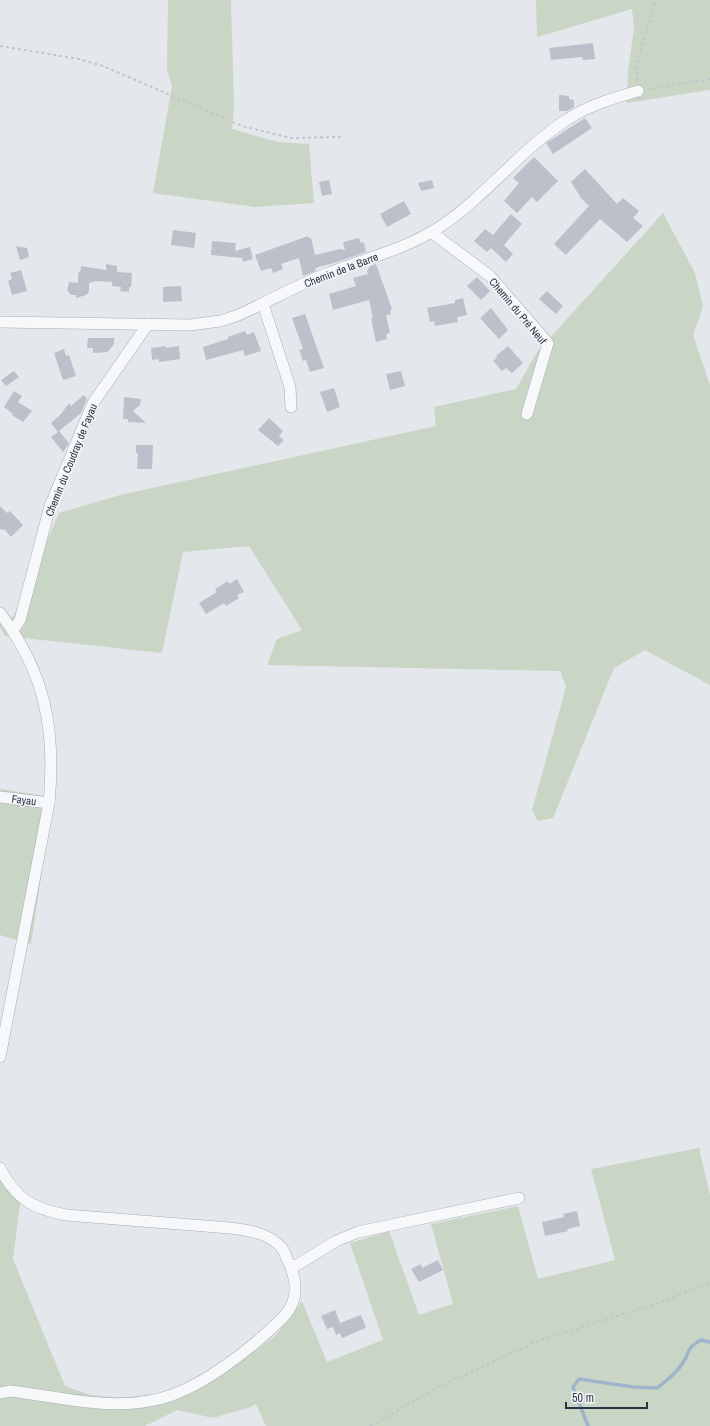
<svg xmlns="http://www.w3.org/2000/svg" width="710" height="1426" viewBox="0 0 710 1426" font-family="'Archivo Narrow',sans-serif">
	<rect width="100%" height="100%" fill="#e4e7ec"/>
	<g fill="#c9d6c5">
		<polygon points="168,0 231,0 234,109 232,129 277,142 309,144 314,203 255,207 153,193 172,86 167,71"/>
		<polygon points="536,0 710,0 710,90 627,103 628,72 634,28 632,9 537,37"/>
		<polygon points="663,213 695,273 703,307 693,335 710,385 710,685 645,650 614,668 553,818 538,821 532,810 566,687 560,671 267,665 277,639 302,630 249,546 183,552 162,653 5,636 0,627 0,624 14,616 59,513 120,495 436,426 434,407 516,389 537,352"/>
		<polygon points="0,789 53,797 31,944 0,935"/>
		<polygon points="699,1148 710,1195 710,1426 266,1426 256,1404 251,1407 213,1418 177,1410 145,1426 0,1426 0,1172 20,1204 13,1259 65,1386 91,1395 121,1398 169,1392 223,1374 275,1336 302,1301 327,1362 383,1340 350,1243 389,1231 419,1315 453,1304 431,1224 518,1206 538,1279 615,1260 591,1169"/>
	</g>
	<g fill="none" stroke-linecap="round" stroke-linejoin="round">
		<path stroke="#9fb4cc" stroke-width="3.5" d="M 588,1426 L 573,1387 L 579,1379 L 633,1387 L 657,1388 C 666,1381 676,1374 682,1364 C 691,1352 685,1349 701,1340 L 710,1342"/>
	</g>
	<g fill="#bbc0ca">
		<polygon points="593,43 595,59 583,60 582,57 551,60 549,48"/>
		<polygon points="559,95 569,96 569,99 574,100 574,107 567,111 559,111"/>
		<polygon points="585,118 592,128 553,154 546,143"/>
		<polygon points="534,157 558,181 537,202 532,197 517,213 504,201 519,183 513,178"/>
		<polygon points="585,169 617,204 623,198 639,211 633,218 643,226 627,242 600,219 566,255 554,244 589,206 581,198 571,182"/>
		<polygon points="329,180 332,194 322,196 319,182"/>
		<polygon points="432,180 434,188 421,191 418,183"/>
		<polygon points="404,201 411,214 387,227 380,214"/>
		<polygon points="511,214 522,224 504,245 513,254 506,262 491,248 487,252 474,241 485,229 493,235"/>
		<polygon points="173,230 196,233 194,248 171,245"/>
		<polygon points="308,236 309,238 311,238 315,255 340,249 345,250 343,242 359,238 360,242 364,243 366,252 337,262 315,268 316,271 303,276 299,258 281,264 283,269 273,273 271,268 261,271 255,255"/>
		<polygon points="212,241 236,243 235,251 250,247 253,259 243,262 242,258 211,255"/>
		<polygon points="16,246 27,248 29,257 20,260"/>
		<polygon points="106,264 117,266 117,272 132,273 131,287 129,287 129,292 120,291 121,287 112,286 112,282 96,281 89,283 89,292 86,295 76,298 76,295 71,295 67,290 69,282 78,283 78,273 80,272 81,266 106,270"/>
		<polygon points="376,264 392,309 390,310 391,314 386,315 390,333 386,334 387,339 376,342 373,328 371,318 373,318 369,300 333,310 329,294 356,286 353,278 368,274 367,271 370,266"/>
		<polygon points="21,270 27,291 12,295 8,281 12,279 10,273"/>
		<polygon points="477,277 490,291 481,300 467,286"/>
		<polygon points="181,286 182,301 163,302 163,287"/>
		<polygon points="547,291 563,306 556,314 539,299"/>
		<polygon points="463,298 467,315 457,317 458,322 435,326 434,321 430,322 427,308 455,303 455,300"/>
		<polygon points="491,308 508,330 499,339 480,318"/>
		<polygon points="305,314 324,368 310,372 306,360 303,361 299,350 303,349 292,318"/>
		<polygon points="245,331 247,335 254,332 261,351 245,356 243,350 206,360 203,347 228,339 228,337"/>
		<polygon points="88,338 114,338 114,344 108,352 93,353 93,348 87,348"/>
		<polygon points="166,346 166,348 179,346 180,359 159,362 159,359 152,360 151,348"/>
		<polygon points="508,346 523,363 512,373 506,368 502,371 493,361 497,358 496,356"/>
		<polygon points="64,349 66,356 69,355 76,376 63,380 54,353"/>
		<polygon points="14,371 19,377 6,386 1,380"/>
		<polygon points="401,371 405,386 390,390 386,374"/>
		<polygon points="334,388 340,407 327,412 320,392"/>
		<polygon points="14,391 22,396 18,402 32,411 23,422 12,415 13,414 4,407"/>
		<polygon points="84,395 87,399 81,413 59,431 69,443 66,448 63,452 51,437 58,432 51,423 61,414 69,403 71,406"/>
		<polygon points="124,397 141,399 140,405 133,411 146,423 128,422 128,419 123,419"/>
		<polygon points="269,418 283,431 279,436 284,440 278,446 258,430"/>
		<polygon points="136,445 153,445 152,469 137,469 138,453 136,453"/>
		<polygon points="0,506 7,513 10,511 23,525 11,537 5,530 0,529"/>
		<polygon points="237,579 244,592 237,595 239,598 226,606 224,603 206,614 199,603 217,592 215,589 228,581 229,584"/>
		<polygon points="577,1211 580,1226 567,1229 568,1231 545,1236 542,1222 564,1217 563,1214"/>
		<polygon points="438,1260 443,1270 419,1282 411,1269 421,1264 422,1268"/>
		<polygon points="335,1310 340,1323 361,1315 366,1328 342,1338 340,1333 336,1335 333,1327 327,1329 321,1316"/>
	</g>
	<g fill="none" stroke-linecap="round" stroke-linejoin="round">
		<defs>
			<g id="minor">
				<polyline points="431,232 490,276 548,343 527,414"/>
				<polyline points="263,304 290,387 291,407"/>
				<path d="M 0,322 L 190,325 L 220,321 L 236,316 C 266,303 295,286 326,274 C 363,259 404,250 438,228 C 486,197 520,149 568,119 C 589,105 614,98 638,91"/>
				<path d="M 0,613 C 45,672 56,729 49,803 L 0,1057"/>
				<polyline points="13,630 20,620 50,506 93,403 148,324"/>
				<polyline points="0,797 49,803"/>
				<path d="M 0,1168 C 15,1199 34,1209 66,1215 L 230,1228 C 248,1230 269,1233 282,1248 C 284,1251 286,1256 287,1259 C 295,1274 299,1293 290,1308 C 286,1316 278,1322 272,1328 C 246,1352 206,1383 172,1395 C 120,1414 63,1397 10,1391 L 0,1393"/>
				<polyline points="291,1266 297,1265 336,1241 358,1232 519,1198"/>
			</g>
		</defs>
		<use href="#minor" stroke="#a9aeb7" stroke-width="12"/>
		<g stroke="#c2c5cb" stroke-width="2" stroke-dasharray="3 3" stroke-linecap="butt">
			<polyline points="0,46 79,59 103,66 242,126 291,138 341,137"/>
			<polyline points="637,81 637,64 655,0"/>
			<polyline points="648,89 710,79"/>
			<polyline points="370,1426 439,1387 533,1343 666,1300 710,1283"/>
		</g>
		<use href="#minor" stroke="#f7f8fa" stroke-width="11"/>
	</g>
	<g text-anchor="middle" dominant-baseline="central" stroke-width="3" stroke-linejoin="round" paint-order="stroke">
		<g font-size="11" fill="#2b3445" stroke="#f4f6f9">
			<text transform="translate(341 270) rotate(-21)">Chemin de la Barre</text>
			<text transform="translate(518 311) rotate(50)">Chemin du Pré Neuf</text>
			<text transform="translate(71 460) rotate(-68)">Chemin du Coudray de Fayau</text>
			<text transform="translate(24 800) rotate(7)">Fayau</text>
		</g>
	</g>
	<path d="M566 1402v6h81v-6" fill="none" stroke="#2b3445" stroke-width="2"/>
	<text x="572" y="1402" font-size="12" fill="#2b3445" stroke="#f4f6f9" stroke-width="3" paint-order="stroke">50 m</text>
</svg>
